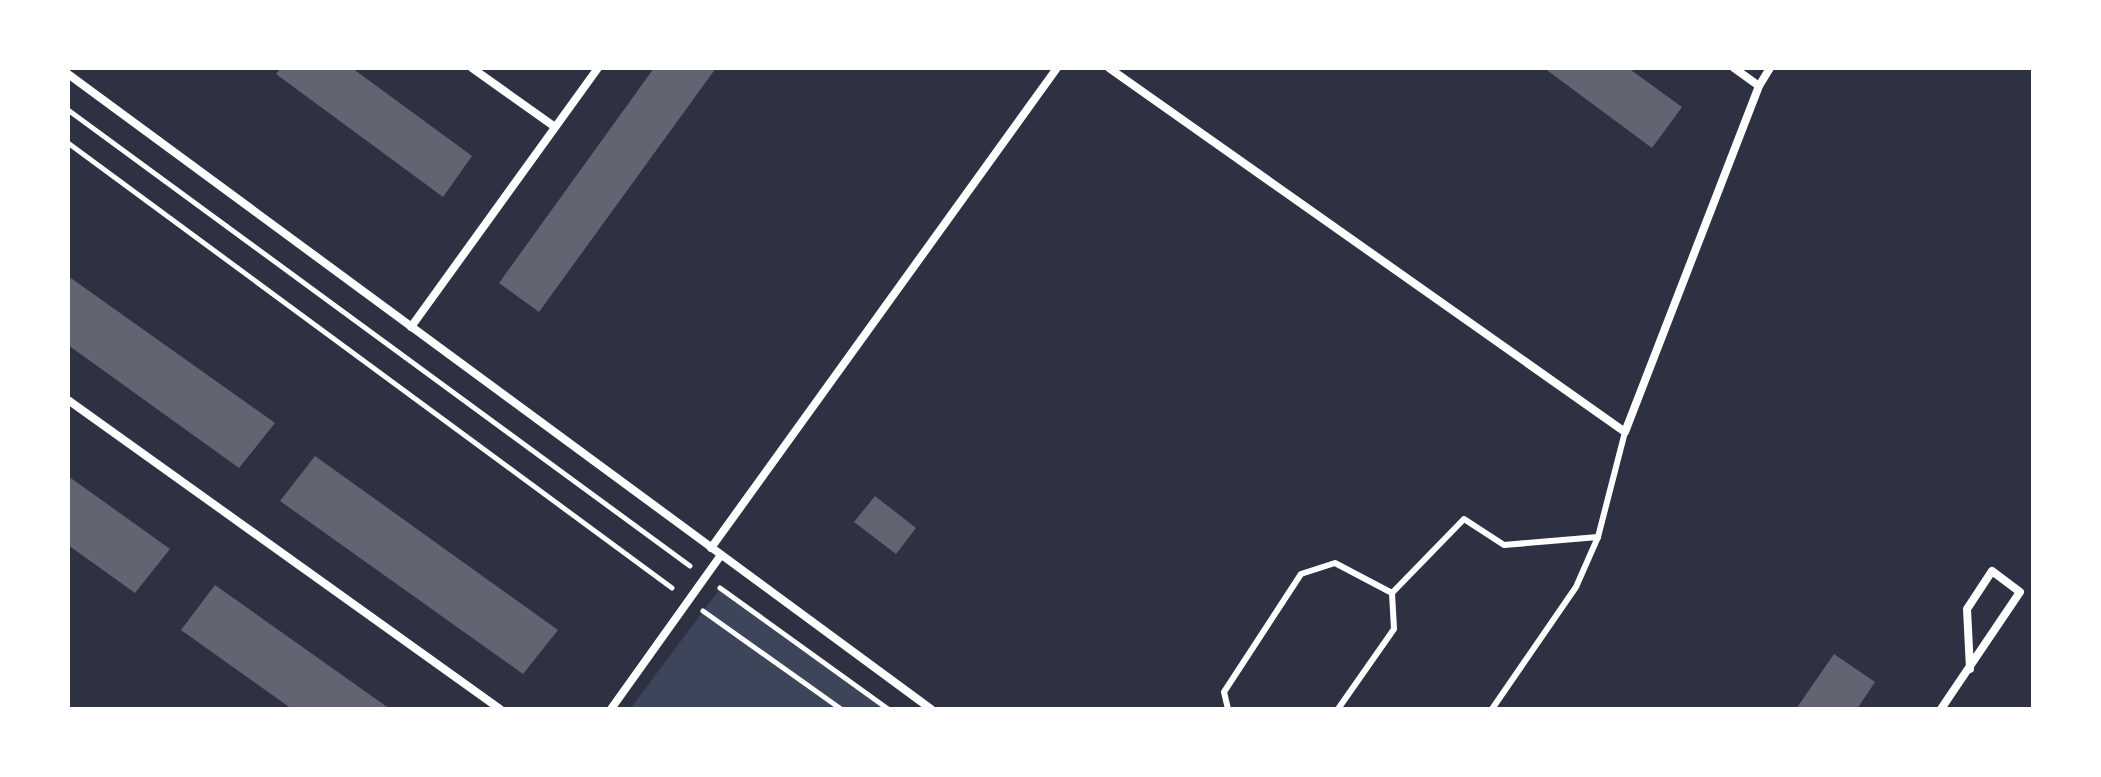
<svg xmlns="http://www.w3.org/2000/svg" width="2101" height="777" viewBox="0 0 2101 777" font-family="'Alegreya Sans',sans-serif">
	<rect width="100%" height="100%" fill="#2d3142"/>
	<polygon fill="#3c4559" points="722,586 886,709 630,709"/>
	<g fill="#626471">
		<polygon points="281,68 352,68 472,156 443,197 276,74"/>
		<polygon points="654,68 716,68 539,312 499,283"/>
		<polygon points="1544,68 1628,68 1682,107 1652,148"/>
		<polygon points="68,276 275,423 239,468 68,345"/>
		<polygon points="315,456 558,630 523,674 280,501"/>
		<polygon points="68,476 170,549 135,593 68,545"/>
		<polygon points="875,496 916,528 896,554 854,522"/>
		<polygon points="215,585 390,709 292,709 181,630"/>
		<polygon points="1834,654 1875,682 1857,709 1796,709"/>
	</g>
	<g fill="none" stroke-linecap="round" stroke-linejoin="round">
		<g stroke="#fff" stroke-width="5">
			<polyline points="68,110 690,566"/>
			<polyline points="68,143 672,588"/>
			<polyline points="720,588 888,709"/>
			<polyline points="703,611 841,709"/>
		</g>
		<g stroke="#fff" stroke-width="6">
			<polyline points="1228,709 1224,692 1301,574 1335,563 1392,593"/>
			<polyline points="1338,709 1394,629 1392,593 1464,519 1504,545 1598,537"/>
			<polyline points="1492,709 1576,587 1598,537 1625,432"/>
		</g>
		<g stroke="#fff" stroke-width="8">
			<polyline points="472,68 555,127"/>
			<polyline points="1109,68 1625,432 1759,86 1770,68"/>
			<polyline points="1734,68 1759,86"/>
			<polyline points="68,74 931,709"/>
			<polyline points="411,327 598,68"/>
			<polyline points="68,400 500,709"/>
			<polyline points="711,548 1057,68"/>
			<polyline points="611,709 721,555"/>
			<polyline points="1941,709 2020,592 1992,571 1967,609 1970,669"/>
		</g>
	</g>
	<rect width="2101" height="777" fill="none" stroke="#ffffff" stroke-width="140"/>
</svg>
